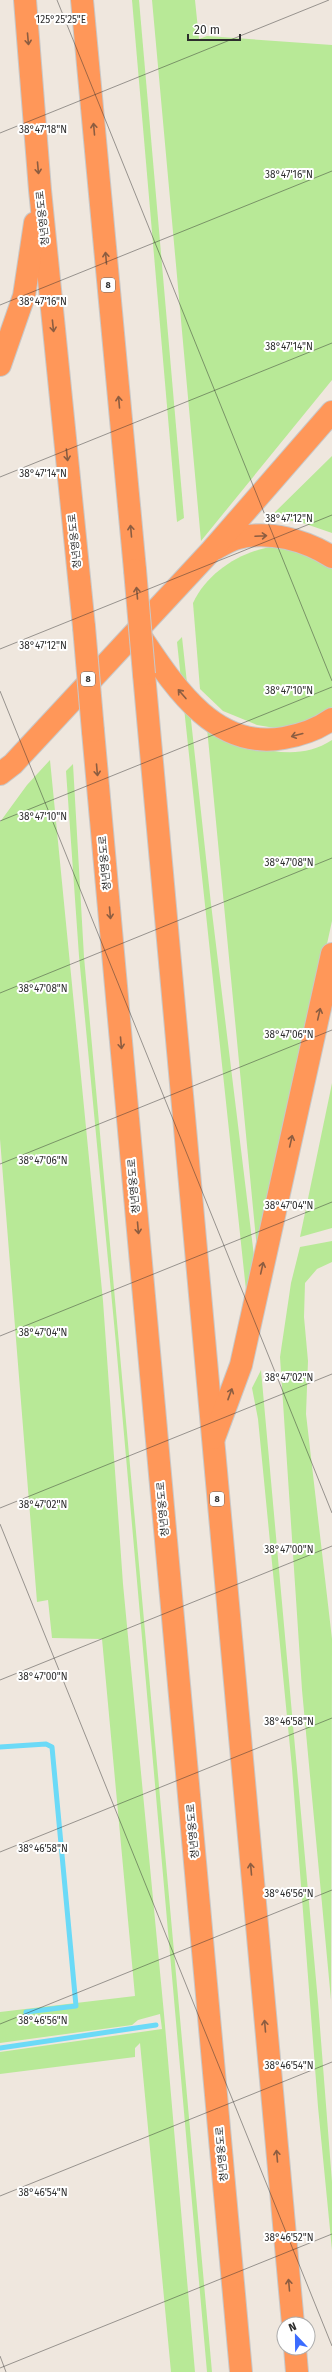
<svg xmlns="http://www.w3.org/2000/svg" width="332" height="2372" viewBox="0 0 332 2372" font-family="'Fira Sans','Noto Sans KR',sans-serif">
	<rect width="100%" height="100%" fill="#efe7de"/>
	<g fill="#b8e997">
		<polygon points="132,0 139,0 184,518 177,522"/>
		<polygon points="152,0 195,0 199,39 207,36 332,45 332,380 201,541"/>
		<polygon points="332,456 332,533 303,523 270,517"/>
		<path d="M 277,546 L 332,564 L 332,712 L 297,725 L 275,728 L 257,725 L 223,711 L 200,689 L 193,603 C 208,571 243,550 277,546 Z"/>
		<polygon points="182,637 211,904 259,1297 248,1309 177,642"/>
		<path d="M 207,728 C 246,745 292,766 332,740 L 332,921 L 258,1260 Z"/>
		<polygon points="50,760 103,1301 123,1584 164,2014 195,2372 171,2372 140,2043 135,2048 135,2057 0,2074 0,2052 162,2029 160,2014 138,2020 132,2025 0,2043 0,2012 135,1996 102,1639 52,1638 48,1600 37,1602 0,1139 0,822 27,785"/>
		<polygon points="73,764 84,957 212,2372 207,2372 116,1344 79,956 66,771"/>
		<polygon points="332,1083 332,1228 300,1237 330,1093"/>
		<polygon points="332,1241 332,1262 317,1269 305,1283 304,1317 308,1361 306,1414 332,1639 331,2000 302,1690 280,1357 291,1283 300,1247"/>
		<polygon points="261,1370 318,2002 332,2182 332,2250 318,2107 292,1768 258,1419 252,1388"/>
	</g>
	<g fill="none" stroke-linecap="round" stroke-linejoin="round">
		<g stroke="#6bdaf7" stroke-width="5">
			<polyline points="0,1747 46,1744 52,1747 76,2006 26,2012 27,2020"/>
			<polyline points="0,2048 156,2025"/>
		</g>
		<defs>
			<g id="highway">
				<polyline points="25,0 40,190 84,627"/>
				<polyline points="82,0 135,570"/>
				<polyline points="0,365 24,296 35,223"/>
				<path d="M 215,549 C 222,545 230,540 238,538 C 269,530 305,540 332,557"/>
				<path d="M 141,637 C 174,686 215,751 284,738 C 301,735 318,729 332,719"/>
				<polyline points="144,674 293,2324"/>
				<polyline points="93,731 241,2372"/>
				<polyline points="0,774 13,764 211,551 332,412"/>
				<polyline points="214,1438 241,1365 332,954"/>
				<polyline points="295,2348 297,2372"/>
			</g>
		</defs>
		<use href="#highway" stroke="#c8c8c8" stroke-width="24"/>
		<use href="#highway" stroke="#ff9759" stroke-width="22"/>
		<defs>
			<g id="highway-bridge">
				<polyline points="135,570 144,674"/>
				<polyline points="84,627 93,731"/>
			</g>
		</defs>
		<use href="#highway-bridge" stroke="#c8c8c8" stroke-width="24" stroke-linecap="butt"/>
		<use href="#highway-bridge" stroke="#ff9759" stroke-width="22"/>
	</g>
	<defs><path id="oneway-shaft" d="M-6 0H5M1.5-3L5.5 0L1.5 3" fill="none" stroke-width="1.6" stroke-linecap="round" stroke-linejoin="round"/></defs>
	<g stroke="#8c5d41">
		<use href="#oneway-shaft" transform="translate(28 39) rotate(85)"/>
		<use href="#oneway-shaft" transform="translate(94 129) rotate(-95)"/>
		<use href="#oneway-shaft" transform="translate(38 168) rotate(85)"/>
		<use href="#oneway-shaft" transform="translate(106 258) rotate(-95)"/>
		<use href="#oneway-shaft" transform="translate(53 326) rotate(84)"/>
		<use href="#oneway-shaft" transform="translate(119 402) rotate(-95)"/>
		<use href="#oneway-shaft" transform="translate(67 455) rotate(84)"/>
		<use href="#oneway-shaft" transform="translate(131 531) rotate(-95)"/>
		<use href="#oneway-shaft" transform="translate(261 536) rotate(-3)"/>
		<use href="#oneway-shaft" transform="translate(137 593) rotate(-95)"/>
		<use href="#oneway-shaft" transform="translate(182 694) rotate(-131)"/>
		<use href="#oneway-shaft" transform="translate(297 735) rotate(165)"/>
		<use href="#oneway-shaft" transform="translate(97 770) rotate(85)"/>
		<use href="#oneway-shaft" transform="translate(110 913) rotate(85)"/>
		<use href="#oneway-shaft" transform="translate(319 1014) rotate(-77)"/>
		<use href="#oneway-shaft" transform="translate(121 1043) rotate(85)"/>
		<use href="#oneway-shaft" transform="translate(291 1141) rotate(-77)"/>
		<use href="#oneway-shaft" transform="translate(138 1228) rotate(85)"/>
		<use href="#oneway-shaft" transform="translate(262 1268) rotate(-77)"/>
		<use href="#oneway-shaft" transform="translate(230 1394) rotate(-70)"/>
		<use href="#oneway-shaft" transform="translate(251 1869) rotate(-95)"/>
		<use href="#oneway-shaft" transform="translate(265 2026) rotate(-95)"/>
		<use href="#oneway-shaft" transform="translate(277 2156) rotate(-95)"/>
		<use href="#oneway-shaft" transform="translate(289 2285) rotate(-95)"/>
	</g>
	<path fill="none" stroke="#2d2d2d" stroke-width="1" stroke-opacity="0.45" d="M 57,0 L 332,681M 0,133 L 329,0M 0,305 L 332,171M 0,477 L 332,343M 0,649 L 332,515M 0,691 L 332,1513M 0,821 L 332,687M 0,993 L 332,858M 0,1164 L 332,1030M 0,1336 L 332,1202M 0,1508 L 332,1374M 0,1524 L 332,2346M 0,1680 L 332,1546M 0,1852 L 332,1718M 0,2024 L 332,1890M 0,2196 L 332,2062M 0,2356 L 6,2372M 0,2368 L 332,2234"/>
	<g text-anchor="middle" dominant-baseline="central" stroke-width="4" stroke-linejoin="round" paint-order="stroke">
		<g fill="#fff" stroke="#6c6c6c" stroke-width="1">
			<rect x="101" y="278" width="14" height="14" rx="3"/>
			<rect x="81" y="672" width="14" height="14" rx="3"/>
			<rect x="210" y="1492" width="14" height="14" rx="3"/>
		</g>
		<g font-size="9" font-weight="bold" fill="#2d2d2d">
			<text x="108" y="285">8</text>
			<text x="88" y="679">8</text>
			<text x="217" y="1499">8</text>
		</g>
		<g font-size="10" fill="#2d2d2d" stroke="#fff">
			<text transform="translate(43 218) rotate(-96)">청년영웅도로</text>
			<text transform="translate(75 541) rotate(-96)">청년영웅도로</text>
			<text transform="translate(105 863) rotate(-95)">청년영웅도로</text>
			<text transform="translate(134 1186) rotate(-95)">청년영웅도로</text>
			<text transform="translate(163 1509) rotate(-95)">청년영웅도로</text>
			<text transform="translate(193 1831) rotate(-95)">청년영웅도로</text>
			<text transform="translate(222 2154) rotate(-95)">청년영웅도로</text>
		</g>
	</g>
	<g font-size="10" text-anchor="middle" fill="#2d2d2d" stroke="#fff" stroke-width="4" stroke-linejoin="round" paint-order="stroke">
		<text x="61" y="23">125°25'25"E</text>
		<text x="43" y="133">38°47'18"N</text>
		<text x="289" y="178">38°47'16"N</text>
		<text x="43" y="305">38°47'16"N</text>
		<text x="289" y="350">38°47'14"N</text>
		<text x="43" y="477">38°47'14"N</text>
		<text x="289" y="522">38°47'12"N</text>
		<text x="43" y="649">38°47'12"N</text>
		<text x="289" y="694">38°47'10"N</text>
		<text x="43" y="820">38°47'10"N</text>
		<text x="289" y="866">38°47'08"N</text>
		<text x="43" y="992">38°47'08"N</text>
		<text x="289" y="1038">38°47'06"N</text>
		<text x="43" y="1164">38°47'06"N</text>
		<text x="289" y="1209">38°47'04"N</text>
		<text x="43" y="1336">38°47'04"N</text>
		<text x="289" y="1381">38°47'02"N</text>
		<text x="43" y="1508">38°47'02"N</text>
		<text x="289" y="1553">38°47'00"N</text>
		<text x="43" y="1680">38°47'00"N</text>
		<text x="289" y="1725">38°46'58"N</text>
		<text x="43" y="1852">38°46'58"N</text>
		<text x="289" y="1897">38°46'56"N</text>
		<text x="43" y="2024">38°46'56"N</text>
		<text x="289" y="2069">38°46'54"N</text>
		<text x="43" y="2196">38°46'54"N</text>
		<text x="289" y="2241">38°46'52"N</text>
	</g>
	<g transform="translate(296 2336) rotate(338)"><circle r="19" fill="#ffffff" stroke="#ababab"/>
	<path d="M0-3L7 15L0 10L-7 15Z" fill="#3b6cff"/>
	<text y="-6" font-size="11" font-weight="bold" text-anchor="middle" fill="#2d2d2d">N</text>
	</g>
	<path d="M188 34v6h52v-6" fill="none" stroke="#2d2d2d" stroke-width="2"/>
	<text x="194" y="34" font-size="12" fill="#2d2d2d" stroke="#ffffff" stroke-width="3" paint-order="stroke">20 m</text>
</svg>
